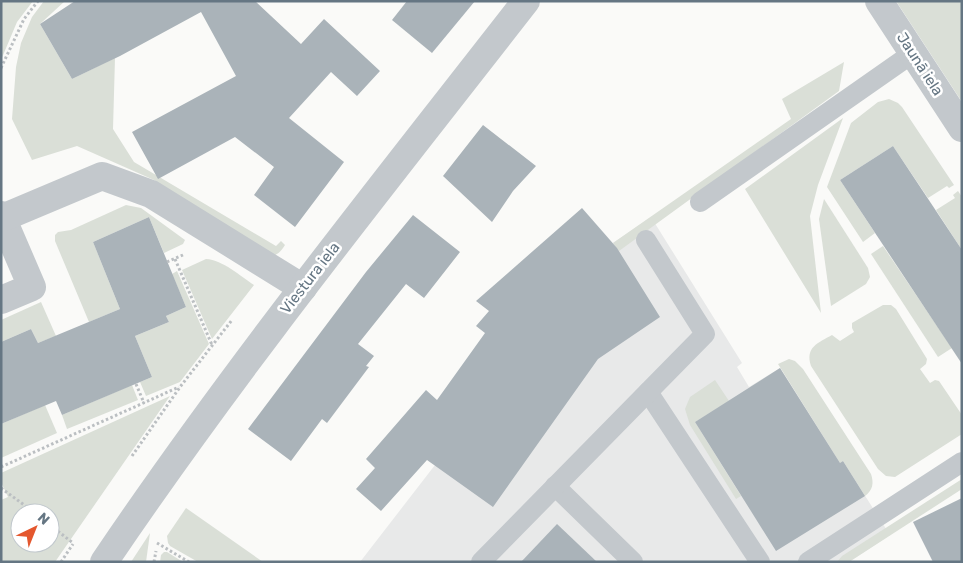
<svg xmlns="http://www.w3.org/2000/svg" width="963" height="563" viewBox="0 0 963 563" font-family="Rubik,sans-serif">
	<rect width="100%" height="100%" fill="#fafaf8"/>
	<polygon fill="#e8e9e9" points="651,217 742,363 737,367 749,387 780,368 840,462 843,461 890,535 849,562 360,562 435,465 617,249 613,243"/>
	<g fill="#dadfd7" fill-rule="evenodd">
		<polygon points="1,1 33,1 17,22 1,60"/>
		<path d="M 44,1 L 65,1 L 40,24 L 72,79 L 115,58 L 113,129 L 134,162 L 276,246 L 281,241 L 285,245 C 281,251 278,256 269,256 L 154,180 L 77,146 L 32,160 L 12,119 L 16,67 L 21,43 L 32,17 Z"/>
		<polygon points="896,1 962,1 962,102"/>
		<polygon points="844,62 839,91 619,251 613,243 791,119 782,99"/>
		<polygon points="889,99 898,103 902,107 954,185 949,188 947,186 928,198 893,146 840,180 875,233 863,242 827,187 851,123 878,102"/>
		<polygon points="843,118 818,185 810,216 821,313 745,189"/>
		<polygon points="958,191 962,197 962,250 936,210 955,198 953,195"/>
		<polygon points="824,199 868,268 870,277 866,284 831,306 819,219"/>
		<polygon points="126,205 141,208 185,240 183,244 164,253 149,217 93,242 120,309 89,322 55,241 55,235 58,232 71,230"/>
		<polygon points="883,246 952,348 938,357 871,254"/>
		<path d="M 206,259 C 223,260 240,276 254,285 L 212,339 L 182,270 Z"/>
		<polygon points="177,271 209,344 180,382 146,396 140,382 152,377 135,336 169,322 166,316 186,307 172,274"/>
		<polygon points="41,302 56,336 38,343 31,329 1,342 1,320"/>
		<path d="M 883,305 L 891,305 L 896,309 L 927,359 L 926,364 L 920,369 L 930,383 L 935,380 L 939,381 L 962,415 L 962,434 L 895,477 L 886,476 L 878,469 L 811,366 C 805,347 818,343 832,335 L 840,341 L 854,332 L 852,328 L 852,323 Z"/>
		<path d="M 789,359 L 795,361 L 803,369 L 871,474 C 874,483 873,490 865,496 L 843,461 L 840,463 L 778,364 Z"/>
		<polygon points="715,380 729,401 695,422 741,496 736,499 690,425 685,409 690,397"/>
		<polygon points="132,385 138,400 67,429 62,415"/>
		<path d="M 170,396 L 55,562 L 1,562 L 1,500 L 8,497 L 1,482 L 1,473 ZM 20,513 L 50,513 L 50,543 L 20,543 Z"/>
		<polygon points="45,405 57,433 1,458 1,424"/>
		<polygon points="962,479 962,489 849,562 837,562 842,556"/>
		<polygon points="186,508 263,562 198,562 170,546 168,543 167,536"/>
		<polygon points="150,533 146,562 131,562"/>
		<polygon points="164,552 167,552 183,562 160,562 161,555"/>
	</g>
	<g fill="#aab3b9">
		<polygon points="75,1 255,1 301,44 324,19 380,71 357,96 331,72 289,118 344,162 295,227 254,195 274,167 235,137 158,179 132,132 236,76 201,12 120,56 72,79 40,24"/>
		<polygon points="407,1 475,1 432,53 392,20"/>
		<polygon points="483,125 536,166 513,191 492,222 443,176"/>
		<polygon points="893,146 962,250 962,364 840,180"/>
		<polygon points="582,208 617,248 660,317 598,359 493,507 427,460 381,511 356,489 375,468 366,459 426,390 437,400 485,333 476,326 489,311 476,301"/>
		<polygon points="413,215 460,252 424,298 406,284 358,344 374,356 366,366 369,367 327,423 322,419 291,461 248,429 366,272"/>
		<polygon points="149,217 186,307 166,316 169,322 135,336 152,377 62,415 56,401 1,424 1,342 31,329 38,343 120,309 93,242"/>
		<polygon points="780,368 840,463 843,461 865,496 776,551 695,422"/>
		<polygon points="962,498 962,562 933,562 913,522"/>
		<polygon points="557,524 597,562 521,562"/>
	</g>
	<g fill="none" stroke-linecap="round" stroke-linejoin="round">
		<g stroke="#bbbfc2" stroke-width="3" stroke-dasharray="2.5 2.5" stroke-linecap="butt">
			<polyline points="1,68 24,19 38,1"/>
			<polyline points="175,259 212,345"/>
			<polyline points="167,262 183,255"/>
			<polyline points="136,384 144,403"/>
			<polyline points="132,456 180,387 232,320"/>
			<polyline points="1,467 179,387"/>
			<polyline points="1,488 35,513"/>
			<polyline points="50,525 73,543"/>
			<polyline points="157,543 189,562"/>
			<polyline points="61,562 73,544"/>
			<polyline points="154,562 156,551"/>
		</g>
		<g stroke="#c3c8cc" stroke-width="20">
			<polyline points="700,202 913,53"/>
			<polyline points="648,392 760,562"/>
			<polyline points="555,486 633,562"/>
			<polyline points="481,562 705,334 646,240"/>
			<polyline points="808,562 962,462"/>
		</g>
		<g stroke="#c3c8cc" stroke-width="28">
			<polyline points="879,1 962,128"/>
			<polyline points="1,215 32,287 1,300"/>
			<polyline points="2,218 102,176 151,194 303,288"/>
		</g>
		<path stroke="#c3c8cc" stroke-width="28" d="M 104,562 C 235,368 382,186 526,1"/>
	</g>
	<g text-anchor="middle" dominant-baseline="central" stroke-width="5" stroke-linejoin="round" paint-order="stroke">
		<g font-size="15" fill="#657683" stroke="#fff">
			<text transform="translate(920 64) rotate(57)">Jaunā iela</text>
			<text transform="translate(310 278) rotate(-52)">Viestura iela</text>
		</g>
	</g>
	<rect width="963" height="563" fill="none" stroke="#657683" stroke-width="5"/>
	<g transform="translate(35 528) rotate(43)"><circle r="24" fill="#ffffff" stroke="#c1c8cd"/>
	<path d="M0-4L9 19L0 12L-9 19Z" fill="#e4572e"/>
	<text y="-8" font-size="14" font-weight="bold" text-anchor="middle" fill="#657683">N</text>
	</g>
</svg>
